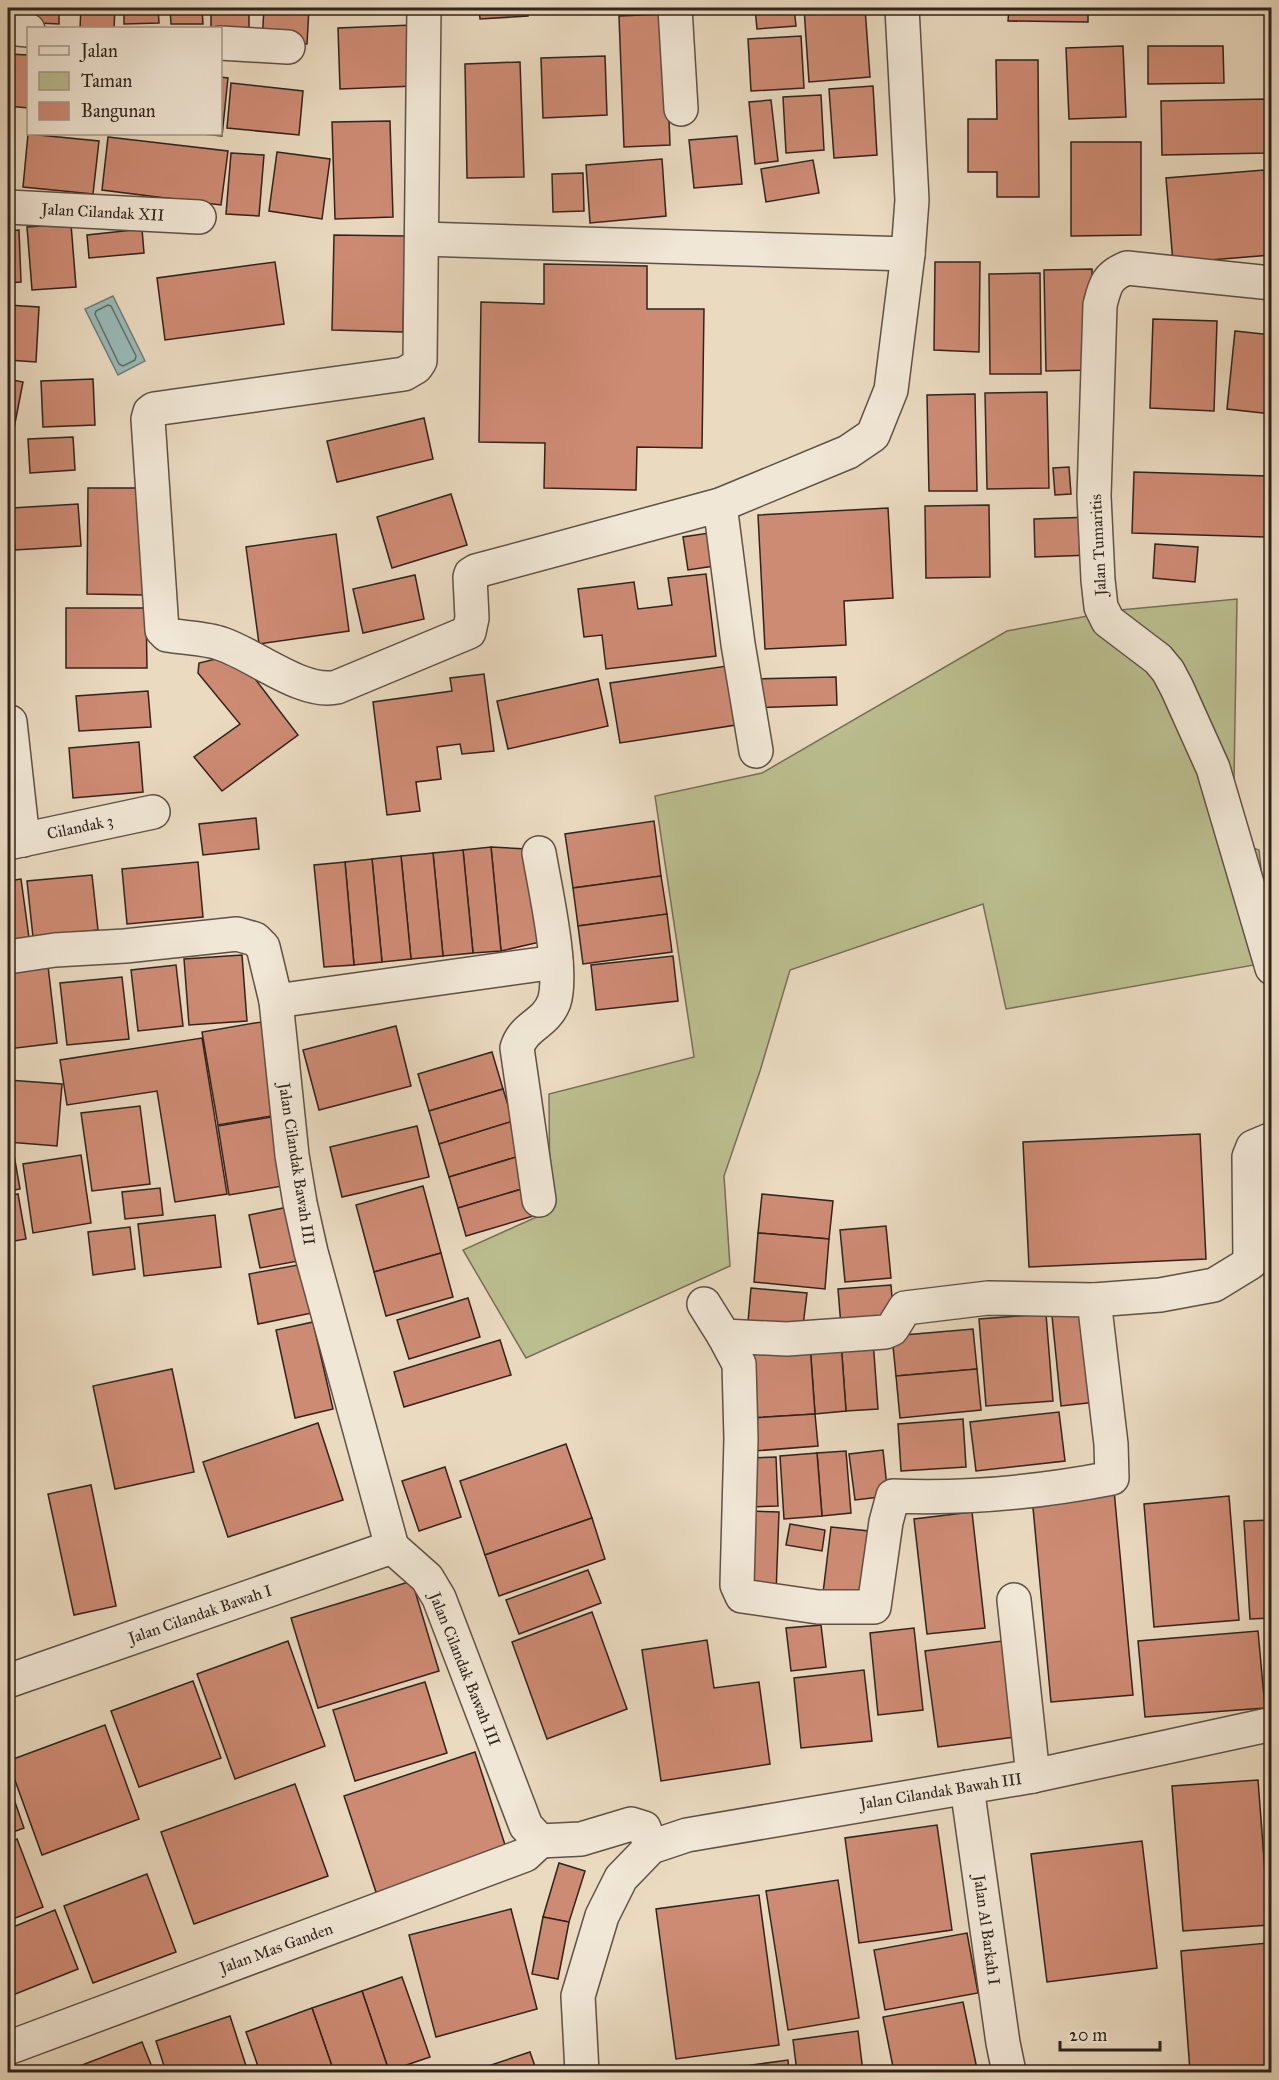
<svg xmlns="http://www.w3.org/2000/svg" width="1279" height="2080" viewBox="0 0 1279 2080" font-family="'IM FELL Great Primer',serif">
	<rect width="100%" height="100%" fill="#eadac0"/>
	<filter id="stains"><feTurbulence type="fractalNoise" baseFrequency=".00333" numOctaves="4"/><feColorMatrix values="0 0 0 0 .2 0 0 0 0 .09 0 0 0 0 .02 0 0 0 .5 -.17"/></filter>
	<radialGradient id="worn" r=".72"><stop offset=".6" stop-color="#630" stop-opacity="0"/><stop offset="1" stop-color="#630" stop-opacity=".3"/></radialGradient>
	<polygon fill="#bbbe8f" stroke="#767056" stroke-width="1.5" points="1237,599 1233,841 1259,850 1271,962 1006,1009 983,904 790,970 760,1071 724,1176 730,1266 526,1358 463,1250 550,1211 549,1094 694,1057 655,796 762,773 1007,631 1120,610"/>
	<polygon fill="#99bab8" stroke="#6f7e7a" stroke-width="1.5" points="113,296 145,361 118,375 85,309"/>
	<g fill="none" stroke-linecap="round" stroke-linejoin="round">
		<polygon stroke="#646e6a" stroke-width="1.5" points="108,305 111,306 136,356 135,360 123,366 119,364 95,314 96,311"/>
	</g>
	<g fill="#ce8b74" stroke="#30231c" stroke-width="1.5">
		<polygon points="19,8 59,8 59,24 18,22"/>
		<polygon points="81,8 115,8 114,28 80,28"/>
		<polygon points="124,8 158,8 159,23 124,24"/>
		<polygon points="170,8 202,8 203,24 171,24"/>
		<polygon points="211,8 249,8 249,30 211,28"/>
		<polygon points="264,8 309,8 307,44 262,41"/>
		<polygon points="479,8 528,8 528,16 480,19"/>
		<polygon points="755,8 794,8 796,26 757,29"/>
		<polygon points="804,8 865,8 870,77 809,82"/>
		<polygon points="1009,8 1088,8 1088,22 1008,21"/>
		<polygon points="665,14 670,145 624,147 619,16"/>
		<polygon points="412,25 415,86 340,89 338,28"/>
		<polygon points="801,36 804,88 751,91 748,39"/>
		<polygon points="1123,46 1126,117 1069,119 1066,48"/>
		<polygon points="1148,46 1223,46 1224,83 1148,84"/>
		<polygon points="8,54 28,55 28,108 8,106"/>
		<polygon points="605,56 607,115 543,118 541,58"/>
		<polygon points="996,60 1038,60 1039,197 997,197 997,172 968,172 968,119 997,119"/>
		<polygon points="520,62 524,177 467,178 465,64"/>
		<polygon points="220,77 228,78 222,136 202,134 220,134"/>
		<polygon points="231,83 303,91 299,135 227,128"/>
		<polygon points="873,86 877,155 834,158 829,89"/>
		<polygon points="821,95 824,150 786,153 783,97"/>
		<polygon points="1268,99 1269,153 1162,155 1161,101"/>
		<polygon points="771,100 778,161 755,164 749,102"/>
		<polygon points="390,121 393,217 335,219 332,122"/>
		<polygon points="8,127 12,127 8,170"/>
		<polygon points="28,134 99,141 93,194 23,187"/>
		<polygon points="737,136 742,184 694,188 689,140"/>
		<polygon points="108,137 228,151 221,205 102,190"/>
		<polygon points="1071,142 1141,142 1141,235 1071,236"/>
		<polygon points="277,152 330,159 322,219 269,211"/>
		<polygon points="231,153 264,155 259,216 226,214"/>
		<polygon points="662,159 666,216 590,223 586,165"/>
		<polygon points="813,160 819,193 766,202 761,169"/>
		<polygon points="1264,170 1271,255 1173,263 1166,178"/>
		<polygon points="583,173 584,211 553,212 552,174"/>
		<polygon points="71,224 76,287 32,290 27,227"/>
		<polygon points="142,229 144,253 89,258 87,235"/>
		<polygon points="19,230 21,282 8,283 8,231"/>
		<polygon points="334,235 405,236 403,332 332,330"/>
		<polygon points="275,262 284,324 165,340 157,278"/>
		<polygon points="935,262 980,262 979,352 934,350"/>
		<polygon points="544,264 647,266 647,309 704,309 702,448 637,447 636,490 544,488 545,443 479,442 481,302 544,304"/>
		<polygon points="1092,269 1094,370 1046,371 1044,270"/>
		<polygon points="1040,273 1041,374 990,374 989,274"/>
		<polygon points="8,305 39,307 36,362 8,360"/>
		<polygon points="1153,319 1217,321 1214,411 1150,408"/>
		<polygon points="1235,331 1272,335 1272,414 1227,409"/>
		<polygon points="8,379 23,382 8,459"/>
		<polygon points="93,379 95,425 43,427 41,381"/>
		<polygon points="1047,392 1049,488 987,489 985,393"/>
		<polygon points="975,394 977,491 929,491 927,395"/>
		<polygon points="424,418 433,459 337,482 327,441"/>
		<polygon points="73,437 75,470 30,473 28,439"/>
		<polygon points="1069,467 1071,494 1055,495 1053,468"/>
		<polygon points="1134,472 1267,476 1265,537 1132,533"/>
		<polygon points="88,488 145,488 145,595 87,594"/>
		<polygon points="451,494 467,545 392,568 377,517"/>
		<polygon points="78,504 81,546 15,550 12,508"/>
		<polygon points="989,505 990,577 926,578 925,506"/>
		<polygon points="888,508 893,598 844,601 846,645 765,649 758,515"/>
		<polygon points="1091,517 1093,555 1035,557 1034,519"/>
		<polygon points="709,533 714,566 688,570 683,537"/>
		<polygon points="336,534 349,631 259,644 246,547"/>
		<polygon points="1155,544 1198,547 1195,582 1153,578"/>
		<polygon points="706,574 716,656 606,669 602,635 584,637 578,589 634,582 638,609 672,605 668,578"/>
		<polygon points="415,575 424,619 363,633 353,589"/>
		<polygon points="66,608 146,608 147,668 66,668"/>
		<polygon points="236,654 298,735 222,791 194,757 240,724 198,673 199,663"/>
		<polygon points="727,666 736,725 620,743 610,683"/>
		<polygon points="484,674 494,751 462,754 460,744 437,747 441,779 416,782 420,811 387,815 373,702 452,691 450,678"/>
		<polygon points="836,677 837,705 751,708 750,679"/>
		<polygon points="598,679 608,726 508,749 497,701"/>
		<polygon points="148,691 151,727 79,731 76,696"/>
		<polygon points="139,742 143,792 73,798 69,748"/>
		<polygon points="256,818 259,849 203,855 199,824"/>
		<polygon points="654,821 661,876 573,888 565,834"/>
		<polygon points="491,847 527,849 540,942 501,951"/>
		<polygon points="491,847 501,951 473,953 463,850"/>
		<polygon points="463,850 473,953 443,956 433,853"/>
		<polygon points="433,853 443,956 411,959 401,856"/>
		<polygon points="401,856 411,959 382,962 372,859"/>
		<polygon points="372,859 382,962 354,965 345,862"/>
		<polygon points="198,862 203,917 127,924 122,869"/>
		<polygon points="345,862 354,965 324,967 314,865"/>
		<polygon points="92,875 98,930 33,937 27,881"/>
		<polygon points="661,876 667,914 578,926 573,888"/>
		<polygon points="21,879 30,945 8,948 8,881"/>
		<polygon points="667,914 672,952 583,964 578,926"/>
		<polygon points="242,955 247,1021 189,1025 184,959"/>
		<polygon points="673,956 678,1001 596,1010 591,965"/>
		<polygon points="176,965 183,1026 138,1031 131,970"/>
		<polygon points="48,966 57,1043 8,1049 8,970"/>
		<polygon points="122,977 129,1039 67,1045 60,983"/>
		<polygon points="261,1022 277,1115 218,1125 202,1032"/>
		<polygon points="396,1026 411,1086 319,1110 303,1050"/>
		<polygon points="202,1038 227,1194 175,1202 157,1091 67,1105 60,1060"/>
		<polygon points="492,1052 503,1089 429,1111 418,1074"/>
		<polygon points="8,1080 62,1084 57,1146 8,1142"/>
		<polygon points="503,1089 513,1121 439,1144 429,1111"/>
		<polygon points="140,1106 150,1184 92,1191 81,1113"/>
		<polygon points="277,1116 289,1185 229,1195 218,1126"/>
		<polygon points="513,1121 523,1155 449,1177 439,1144"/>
		<polygon points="417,1126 429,1177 342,1197 330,1147"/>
		<polygon points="1200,1134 1206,1259 1029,1267 1023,1142"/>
		<polygon points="14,1155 20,1189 8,1191 8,1157"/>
		<polygon points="81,1155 91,1223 33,1233 23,1164"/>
		<polygon points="523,1155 532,1186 458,1208 449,1177"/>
		<polygon points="423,1186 441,1253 374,1272 356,1205"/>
		<polygon points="532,1186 540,1214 466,1236 458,1208"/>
		<polygon points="160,1188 163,1215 125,1219 122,1192"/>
		<polygon points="18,1194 26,1239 8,1242 8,1196"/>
		<polygon points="762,1194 833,1201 829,1239 758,1233"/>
		<polygon points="293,1206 304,1260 260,1268 249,1215"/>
		<polygon points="215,1215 221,1267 144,1276 138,1224"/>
		<polygon points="886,1226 891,1278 845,1282 840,1230"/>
		<polygon points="130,1227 135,1269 93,1275 88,1232"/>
		<polygon points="758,1233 829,1239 825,1289 754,1282"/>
		<polygon points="441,1253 453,1297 386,1316 374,1272"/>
		<polygon points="303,1264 312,1313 258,1324 249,1274"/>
		<polygon points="891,1285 894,1322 841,1326 838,1289"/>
		<polygon points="751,1288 807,1293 803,1326 748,1322"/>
		<polygon points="468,1298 480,1337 409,1359 397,1320"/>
		<polygon points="1087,1312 1096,1402 1061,1406 1052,1316"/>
		<polygon points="1046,1314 1053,1401 986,1406 979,1319"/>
		<polygon points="313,1322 333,1409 295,1418 276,1330"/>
		<polygon points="973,1329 977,1369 896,1376 892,1336"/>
		<polygon points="500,1340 511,1375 404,1407 394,1372"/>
		<polygon points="873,1340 878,1409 846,1411 841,1342"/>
		<polygon points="841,1342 846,1411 815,1414 810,1344"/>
		<polygon points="810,1344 815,1414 751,1418 746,1348"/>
		<polygon points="172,1369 194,1472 115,1489 93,1386"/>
		<polygon points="977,1369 981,1410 900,1418 896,1376"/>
		<polygon points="1059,1412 1065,1461 976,1471 970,1422"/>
		<polygon points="815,1414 818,1446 754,1451 751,1418"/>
		<polygon points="963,1419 966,1467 901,1471 898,1424"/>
		<polygon points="318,1423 343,1500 228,1537 203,1462"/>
		<polygon points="566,1444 592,1518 485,1555 460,1481"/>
		<polygon points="883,1450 888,1496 855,1500 849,1454"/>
		<polygon points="846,1451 851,1513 822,1516 817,1453"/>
		<polygon points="817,1453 822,1516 784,1519 780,1456"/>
		<polygon points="776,1457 778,1506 750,1507 748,1458"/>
		<polygon points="445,1467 461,1517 419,1531 402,1481"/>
		<polygon points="91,1485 116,1606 74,1615 48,1494"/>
		<polygon points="1114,1490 1133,1695 1051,1702 1032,1497"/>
		<polygon points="1229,1496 1239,1620 1154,1627 1144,1504"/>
		<polygon points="748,1511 779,1512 776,1594 745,1592"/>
		<polygon points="972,1512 985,1628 927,1634 914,1519"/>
		<polygon points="592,1518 605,1559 499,1596 485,1555"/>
		<polygon points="1272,1520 1272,1618 1250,1619 1244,1521"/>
		<polygon points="790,1524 825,1530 822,1551 786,1545"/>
		<polygon points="831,1527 869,1531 860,1597 823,1593"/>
		<polygon points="588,1570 601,1603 519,1634 506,1600"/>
		<polygon points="412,1581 439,1671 318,1708 291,1618"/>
		<polygon points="592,1612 627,1709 547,1739 512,1642"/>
		<polygon points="821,1625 826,1667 791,1671 786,1628"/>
		<polygon points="914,1628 923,1710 878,1715 870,1633"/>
		<polygon points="1258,1631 1265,1708 1145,1717 1138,1641"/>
		<polygon points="707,1640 714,1688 759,1682 770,1764 661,1781 642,1650"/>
		<polygon points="288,1641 325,1746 235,1779 197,1674"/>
		<polygon points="1002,1641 1015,1737 938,1747 925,1651"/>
		<polygon points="864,1670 872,1741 801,1748 794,1678"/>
		<polygon points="193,1681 221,1758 139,1787 111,1711"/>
		<polygon points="425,1682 447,1753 355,1781 333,1710"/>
		<polygon points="105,1725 139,1819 42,1855 8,1761"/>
		<polygon points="475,1752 507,1851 377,1895 344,1796"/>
		<polygon points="1258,1780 1269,1925 1183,1931 1172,1786"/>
		<polygon points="8,1782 24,1828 8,1834"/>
		<polygon points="295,1784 328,1876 194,1924 161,1832"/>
		<polygon points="937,1825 952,1930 859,1943 845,1838"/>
		<polygon points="17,1839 43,1907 8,1921 8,1843"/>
		<polygon points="1142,1841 1157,1968 1047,1982 1031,1854"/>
		<polygon points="559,1863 585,1871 569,1922 543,1917"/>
		<polygon points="147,1874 176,1952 93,1983 64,1906"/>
		<polygon points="838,1880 859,2018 788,2030 766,1891"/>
		<polygon points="759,1895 779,2045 676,2059 656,1909"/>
		<polygon points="511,1909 537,2009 436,2037 409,1935"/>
		<polygon points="55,1910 78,1969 8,1997 8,1929"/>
		<polygon points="543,1917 569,1922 558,1979 532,1974"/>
		<polygon points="967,1933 978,1993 885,2010 874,1950"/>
		<polygon points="1268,1943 1272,1993 1272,2065 1190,2071 1181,1951"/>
		<polygon points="402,1977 430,2057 389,2071 362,1991"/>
		<polygon points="362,1991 389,2071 334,2072 312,2008"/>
		<polygon points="963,2002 977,2069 957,2072 894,2072 883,2017"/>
		<polygon points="312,2008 334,2072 260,2072 246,2032"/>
		<polygon points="230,2016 248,2072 166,2072 156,2041"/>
		<polygon points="858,2031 863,2072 797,2072 793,2040"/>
		<polygon points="142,2042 154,2072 64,2072"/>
		<polygon points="530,2052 537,2072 470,2072"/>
		<polygon points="788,2060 789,2072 702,2072"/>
	</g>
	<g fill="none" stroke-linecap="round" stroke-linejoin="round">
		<defs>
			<g id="minor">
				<path d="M 424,8 L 420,361 L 416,367 L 404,374 L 154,409 L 150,412 L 148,419 L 162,630 L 167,635 C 185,638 206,638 222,644 C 255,655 303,695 337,687 L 469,632 L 472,618 L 470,577 L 471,574 L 476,571 L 720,505 L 848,452 L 873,435 L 891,390 L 908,254 L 912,200 L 902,8"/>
				<polyline points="675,8 681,109"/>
				<polyline points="8,28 28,30"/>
				<polyline points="220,43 288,47"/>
				<polyline points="8,207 199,217"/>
				<polyline points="422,239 908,254"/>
				<path d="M 1272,283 L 1127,268 C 1107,276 1105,285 1100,305 L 1094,496 L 1098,580 L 1101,607 L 1108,621 L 1158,659 L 1168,671 L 1177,688 L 1213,768 L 1272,968"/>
				<polyline points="720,505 738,644 756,751"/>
				<polyline points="10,722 23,840"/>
				<polyline points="8,843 153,812"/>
				<polyline points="8,957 55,950 125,946 237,934 255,939 263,947 276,1001 292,1155 300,1203 311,1252 392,1547 427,1578 439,1598 526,1826 540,1841 581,1839 631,1824 644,1828 651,1847"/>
				<polyline points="276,1001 556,962"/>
				<path d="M 539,1200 L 517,1048 C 524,1025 545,1025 554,1002 C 564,972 545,888 539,853"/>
				<polyline points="704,1304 724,1336 787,1339 885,1332 892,1329 905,1308 988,1298 1094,1300 1160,1295 1214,1285 1250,1263 1249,1157 1253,1147 1272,1139"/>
				<path d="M 724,1336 L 739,1364 L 741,1439 L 737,1585 L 742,1596 L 818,1607 L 874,1607 L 886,1522 L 893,1496 C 967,1499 1040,1492 1112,1478 L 1111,1444 L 1094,1300"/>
				<polyline points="1014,1600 1033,1776"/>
				<polyline points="8,1681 392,1547"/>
				<polyline points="967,1787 1003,2043 1009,2072"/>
				<polyline points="8,2048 525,1855 540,1841"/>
				<polyline points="582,2072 578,1996 602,1916 621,1878 651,1847 687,1835 1033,1776 1272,1724"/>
			</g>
		</defs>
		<use href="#minor" stroke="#5e5145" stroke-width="36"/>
		<use href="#minor" stroke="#f1e7d6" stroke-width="33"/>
	</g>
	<g text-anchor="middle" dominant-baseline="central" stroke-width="5" stroke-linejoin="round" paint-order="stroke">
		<g font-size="16" fill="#30231c" stroke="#f1e7d6">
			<text transform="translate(103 212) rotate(3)">Jalan Cilandak XII</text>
			<text transform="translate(1098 545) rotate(-93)">Jalan Tumaritis</text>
			<text transform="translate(80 827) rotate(-12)">Cilandak 3</text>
			<text transform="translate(297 1164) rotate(81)">Jalan Cilandak Bawah III</text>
			<text transform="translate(200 1614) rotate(-19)">Jalan Cilandak Bawah I</text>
			<text transform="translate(465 1669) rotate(68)">Jalan Cilandak Bawah III</text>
			<text transform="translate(941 1791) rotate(-9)">Jalan Cilandak Bawah III</text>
			<text transform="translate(987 1930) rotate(82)">Jalan Al Barkah I</text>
			<text transform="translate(276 1948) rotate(-20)">Jalan Mas Ganden</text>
		</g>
	</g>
	<rect width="1279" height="2080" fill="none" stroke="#eadac0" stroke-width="30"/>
	<rect x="9" y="9" width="1261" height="2062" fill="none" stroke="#30231c" stroke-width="3"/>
	<rect x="15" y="15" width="1249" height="2050" fill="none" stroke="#30231c" stroke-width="1.5"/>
	<rect x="27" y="27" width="195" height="108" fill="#f1e7d6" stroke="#a4998c" stroke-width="1.5"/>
	<rect x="39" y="46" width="30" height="9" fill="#f1e7d6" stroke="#a4998c" stroke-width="1.5"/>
	<text x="81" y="57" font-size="18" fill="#30231c">Jalan</text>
	<rect x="39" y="72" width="30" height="18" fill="#bbbe8f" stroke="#a4998c" stroke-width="1.5"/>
	<text x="81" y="87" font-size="18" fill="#30231c">Taman</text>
	<rect x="39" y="102" width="30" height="18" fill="#ce8b74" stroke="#a4998c" stroke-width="1.5"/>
	<text x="81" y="117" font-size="18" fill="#30231c">Bangunan</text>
	<path d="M1060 2041v9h100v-9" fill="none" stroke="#30231c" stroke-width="3"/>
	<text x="1069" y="2041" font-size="18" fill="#30231c" stroke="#f1e7d6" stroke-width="4.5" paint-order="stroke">20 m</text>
	<rect width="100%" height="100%" filter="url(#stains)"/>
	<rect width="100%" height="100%" fill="url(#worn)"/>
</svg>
